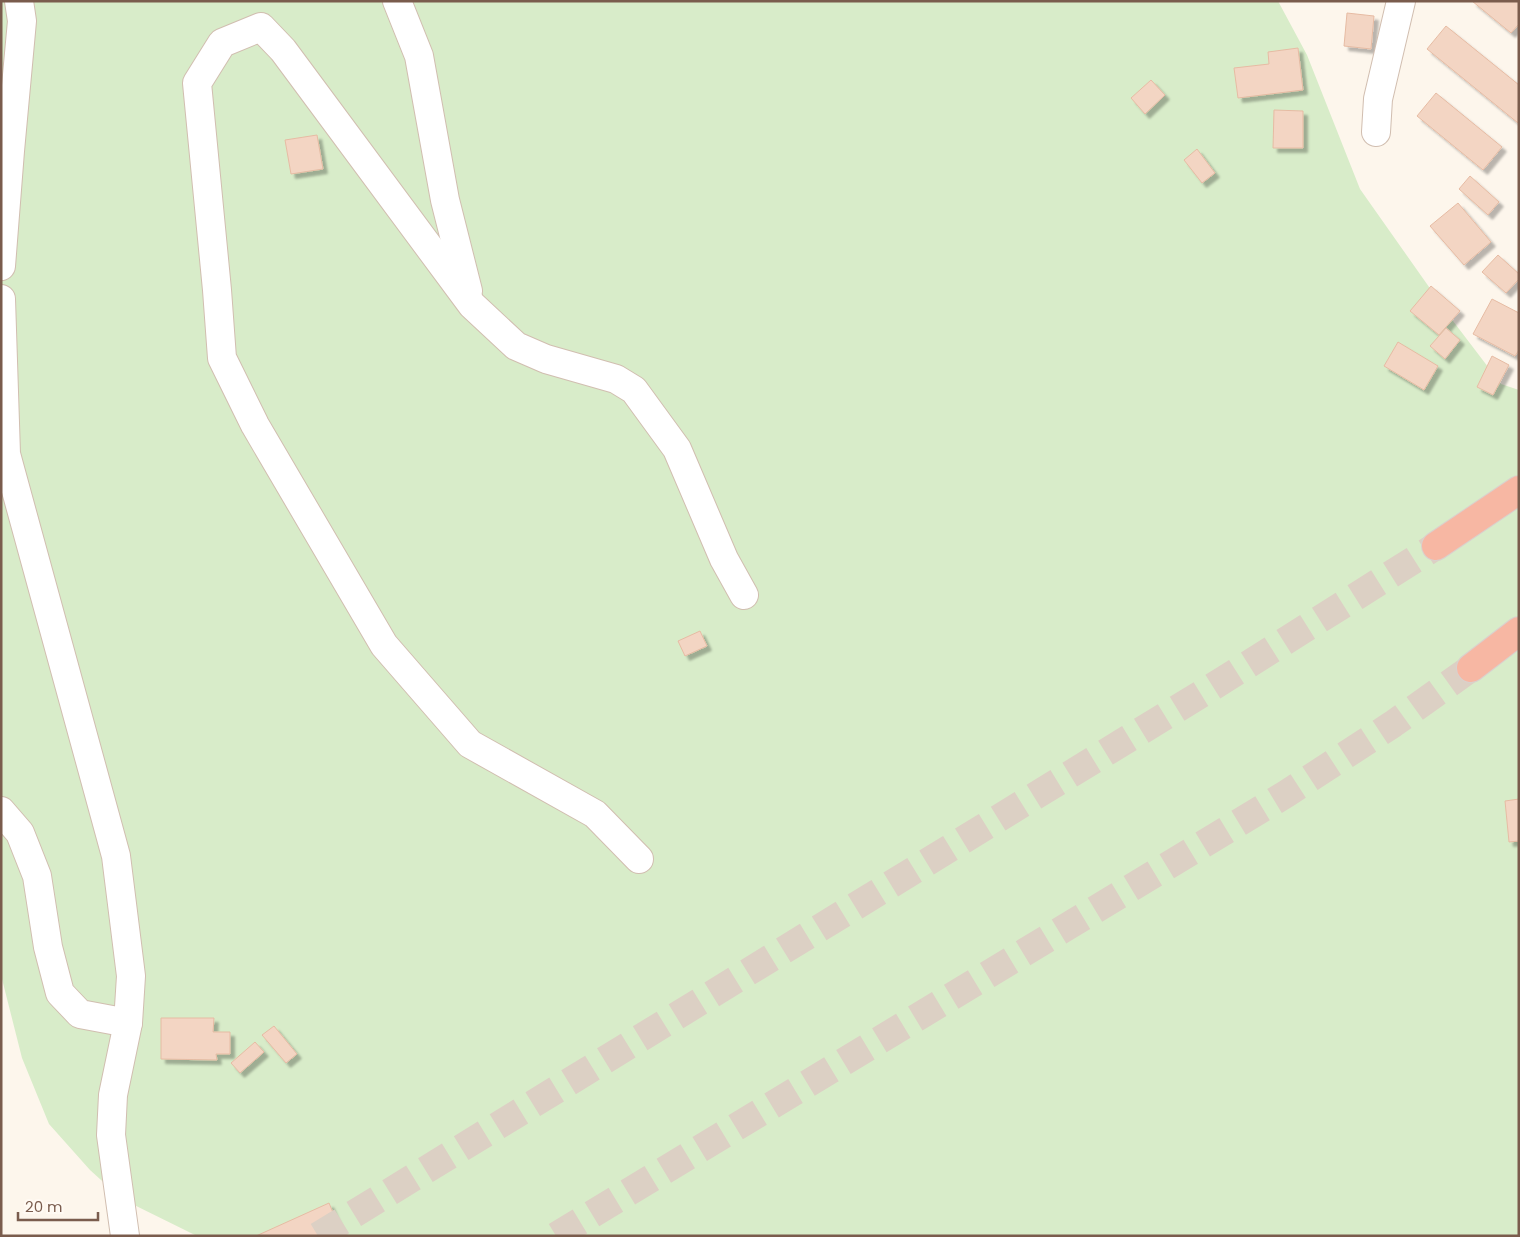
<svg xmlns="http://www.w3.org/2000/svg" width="1520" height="1237" viewBox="0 0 1520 1237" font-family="Poppins,sans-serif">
	<defs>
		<filter id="shadow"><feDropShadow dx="4.5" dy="4.5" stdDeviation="1" flood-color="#0004"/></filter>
	</defs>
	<rect width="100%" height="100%" fill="#fdf6ec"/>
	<polygon fill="#d8ecc9" points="1,1 1278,1 1307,55 1360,189 1453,321 1501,384 1519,390 1519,1236 197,1236 122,1199 90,1170 49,1124 22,1058 1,975"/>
	<g fill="#f3d5c3" stroke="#e6bba3" filter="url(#shadow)">
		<polygon points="1472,1 1519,1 1519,24 1511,33"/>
		<polygon points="1347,13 1374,16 1371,49 1344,46"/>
		<polygon points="1446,26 1519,85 1518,123 1427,49"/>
		<polygon points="1298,48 1303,90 1238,98 1234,68 1269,64 1268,52"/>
		<polygon points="1151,80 1165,95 1145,114 1131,98"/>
		<polygon points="1436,93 1502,147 1483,170 1417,116"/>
		<polygon points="1274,110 1303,111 1303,148 1273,148"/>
		<polygon points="317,135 323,169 291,174 285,140"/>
		<polygon points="1197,149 1215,173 1202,183 1184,160"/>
		<polygon points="1470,176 1499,202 1488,215 1459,189"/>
		<polygon points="1458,203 1491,242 1464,265 1430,226"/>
		<polygon points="1498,255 1519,274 1519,279 1506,293 1482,272"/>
		<polygon points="1431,286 1460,311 1439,335 1410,311"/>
		<polygon points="1492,299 1519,313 1519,350 1515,356 1473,334"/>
		<polygon points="1446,328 1460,340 1445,359 1430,346"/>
		<polygon points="1398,342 1438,366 1424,390 1384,366"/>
		<polygon points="1492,356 1509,365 1493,395 1477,387"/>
		<polygon points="700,631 707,646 685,656 678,641"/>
		<polygon points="1519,799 1519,841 1509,842 1505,801"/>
		<polygon points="161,1018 214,1018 213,1032 230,1032 230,1054 216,1054 217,1060 161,1059"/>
		<polygon points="274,1026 297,1054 286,1063 262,1035"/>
		<polygon points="255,1042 264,1052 240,1073 231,1063"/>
		<polygon points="329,1203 343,1236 256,1236"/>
	</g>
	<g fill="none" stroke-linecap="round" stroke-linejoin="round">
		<g stroke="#dcd0c4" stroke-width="28" stroke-dasharray="28 14" stroke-linecap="butt">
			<polyline points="318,1236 1206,691 1436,546"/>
			<polyline points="556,1236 1286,794 1393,724 1471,668"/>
		</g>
		<defs>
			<g id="minor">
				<polyline points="397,1 419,56 445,200 468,291"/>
				<polyline points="1376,132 1378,99 1401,1"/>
				<polyline points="1,266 10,151 22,21 19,1"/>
				<polyline points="1,299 6,454 116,856 131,976 128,1023 113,1095 111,1135 125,1236"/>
				<polyline points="1,811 20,833 37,876 48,947 60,993 80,1014 128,1023"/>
				<polyline points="639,859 595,814 470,744 384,645 255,425 222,358 217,290 197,83 222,43 261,27 283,50 472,305 516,346 546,359 616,379 634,390 677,449 724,559 744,595"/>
			</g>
			<g id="motorway">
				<polyline points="1436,546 1519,490"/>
				<polyline points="1471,668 1519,631"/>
			</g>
		</defs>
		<use href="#minor" stroke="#d1beb0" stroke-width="30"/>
		<use href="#motorway" stroke="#dad1cd" stroke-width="30"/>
		<use href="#minor" stroke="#fff" stroke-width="28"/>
		<use href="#motorway" stroke="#f7b7a3" stroke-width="28"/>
	</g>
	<rect width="1520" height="1237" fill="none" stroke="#7a5c4d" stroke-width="5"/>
	<path d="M18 1212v8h80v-8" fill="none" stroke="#7a5c4d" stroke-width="2.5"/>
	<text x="25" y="1212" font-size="15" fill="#7a5c4d" stroke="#fffaf3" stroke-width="4" paint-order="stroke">20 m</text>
</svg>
